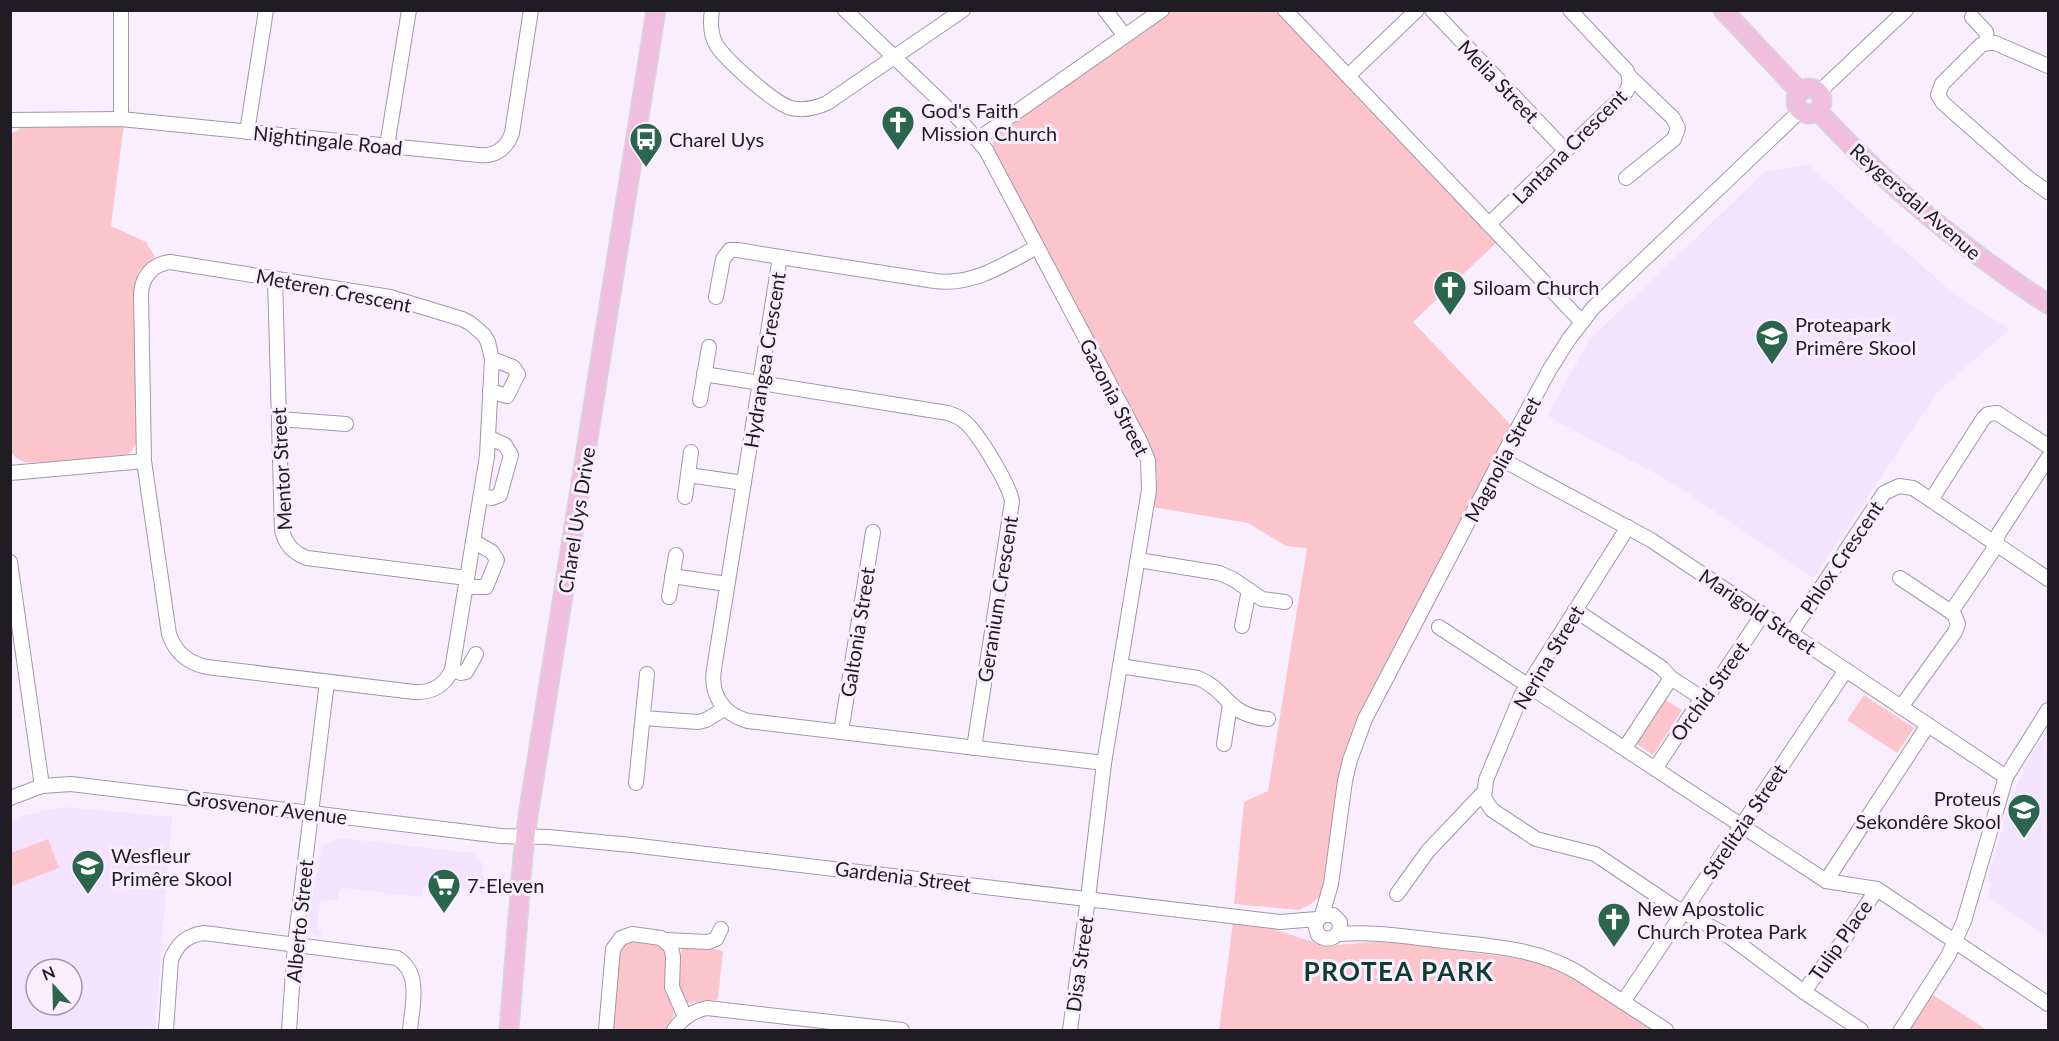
<svg xmlns="http://www.w3.org/2000/svg" width="2059" height="1041" viewBox="0 0 2059 1041" font-family="Lato,sans-serif">
	<rect width="100%" height="100%" fill="#f8eeff"/>
	<g fill="#f3e3ff" fill-rule="evenodd">
		<polygon points="1808,165 1955,295 2010,329 1939,390 1814,578 1671,482 1548,416 1589,340 1766,171"/>
		<polygon points="2048,730 2048,938 1988,897 1992,883 1987,881 2011,798 2028,761"/>
		<path d="M 64,807 L 172,817 L 155,1030 L 11,1030 L 10,822 L 21,816 ZM 36,969 L 72,969 L 72,1005 L 36,1005 Z"/>
		<polygon points="341,838 472,853 482,863 485,888 489,889 488,895 481,894 478,890 428,885 423,888 422,897 343,888 339,891 338,901 324,900 320,902 317,929 322,930 321,938 316,936 309,930 308,920 322,845"/>
	</g>
	<g fill="#fcc5cb">
		<polygon points="1172,11 1277,11 1497,242 1413,322 1511,425 1358,718 1344,761 1324,893 1311,904 1299,910 1234,904 1244,802 1268,791 1307,548 1286,546 1248,523 1152,507 1157,477 1151,448 993,151 993,141 1000,130"/>
		<path d="M 124,124 L 111,226 L 146,242 L 155,257 L 139,271 L 134,286 L 137,442 L 131,452 L 121,458 L 41,465 L 40,462 C 27,463 19,463 11,452 L 11,133 L 19,130 L 22,126 Z"/>
		<polygon points="1864,695 1914,728 1897,753 1847,720"/>
		<polygon points="1666,700 1682,710 1653,755 1637,744"/>
		<polygon points="48,839 59,868 11,886 11,853"/>
		<path d="M 1233,923 L 1273,929 L 1326,946 L 1384,941 L 1530,960 C 1575,974 1613,1004 1652,1030 L 1219,1030 Z"/>
		<polygon points="627,940 658,942 666,949 667,983 674,1015 666,1030 611,1030 617,953"/>
		<path d="M 685,947 L 705,947 L 723,951 L 718,998 L 716,1000 L 689,1003 L 683,1001 C 677,986 670,959 685,947 Z"/>
		<polygon points="1932,994 1987,1030 1908,1030"/>
	</g>
	<g fill="none" stroke-linecap="round" stroke-linejoin="round">
		<defs>
			<g id="minor">
				<polyline points="121,10 121,119"/>
				<path d="M 712,10 C 710,23 710,35 717,46 C 727,61 775,104 791,108 C 804,111 816,108 827,103 L 963,10"/>
				<polyline points="845,10 959,119 986,150 1139,439 1148,460 1149,490 1104,763 1088,898 1070,1030"/>
				<polyline points="1105,10 1125,36"/>
				<polyline points="1285,10 1582,322"/>
				<polyline points="1432,10 1566,151"/>
				<polyline points="1972,17 1986,32 1988,43"/>
				<polyline points="2048,66 1995,43 1988,43 1981,45 1942,84 1938,95 1943,103 2027,177 2048,192"/>
				<polyline points="1348,76 1417,10"/>
				<polyline points="1819,92 1906,10"/>
				<path d="M 10,120 L 121,119 L 479,155 C 495,157 507,148 512,133 L 531,10"/>
				<polyline points="247,132 266,10"/>
				<polyline points="978,139 1162,10"/>
				<polyline points="387,146 409,10"/>
				<polyline points="1626,178 1674,139 1678,128 1673,118 1629,76"/>
				<path d="M 1489,224 L 1624,95 C 1630,87 1631,80 1627,71 L 1570,10"/>
				<path d="M 1037,247 C 1005,264 973,286 935,281 L 780,257 L 714,669 C 710,695 723,714 748,721 L 1104,763"/>
				<path d="M 170,262 L 390,297 L 462,319 L 470,323 L 484,335 L 488,342 L 492,359 L 487,456 L 452,670 C 444,686 432,693 414,692 L 207,667 C 188,663 175,652 169,634 L 144,461 L 141,294 C 142,276 153,264 170,262 Z"/>
				<path d="M 275,278 L 282,530 C 285,544 293,553 307,558 L 467,578"/>
				<polyline points="716,297 723,259 730,250 738,250 780,257"/>
				<path d="M 704,374 L 948,413 C 954,415 960,417 965,422 C 978,433 1010,485 1012,502 L 974,748"/>
				<polyline points="490,391 507,396 518,374 513,367 492,359"/>
				<polyline points="700,400 709,347"/>
				<polyline points="279,419 346,424"/>
				<polyline points="1501,459 1651,540 2006,777 1964,921 1948,956 1901,1030"/>
				<polyline points="10,473 144,461"/>
				<polyline points="688,475 744,483"/>
				<polyline points="481,496 492,498 500,495 511,455 505,445 488,437"/>
				<polyline points="685,497 691,452"/>
				<polyline points="1931,500 1983,419 1988,414 1997,413 2048,446"/>
				<polyline points="1628,527 1521,696 1486,780 1484,798 1492,810 1536,839 1595,854 1674,907 1730,937 1804,992 1861,1030"/>
				<polyline points="1138,560 1219,573 1233,579 1262,599 1285,602"/>
				<polyline points="10,562 42,786"/>
				<polyline points="672,576 727,584"/>
				<polyline points="1900,578 1954,614 1958,624 1955,632 1901,707"/>
				<polyline points="466,587 486,587 497,560 492,552 473,541"/>
				<polyline points="669,597 676,555"/>
				<polyline points="1575,610 1662,668 1671,678 1702,698"/>
				<polyline points="1951,612 1992,552 1999,533 2048,458"/>
				<polyline points="1242,626 1249,590"/>
				<polyline points="1439,627 1826,881 1877,889 2048,1004"/>
				<polyline points="1791,633 1884,493 1899,486 1913,488 2048,579"/>
				<path d="M 1120,666 L 1198,678 C 1230,692 1226,715 1268,719"/>
				<polyline points="452,670 461,673 466,672 476,654"/>
				<polyline points="643,718 698,722 706,720 724,709"/>
				<polyline points="841,732 873,532"/>
				<polyline points="1224,744 1230,704"/>
				<polyline points="1625,748 1671,678"/>
				<polyline points="1655,769 1702,698 1710,693 1763,614"/>
				<polyline points="2006,777 2048,710"/>
				<polyline points="636,783 647,674"/>
				<polyline points="10,798 42,786 71,784 501,836 548,837 631,845 1280,922 1317,919"/>
				<polyline points="1826,881 1928,725"/>
				<polyline points="1397,894 1428,851 1483,793"/>
				<path d="M 1322,915 L 1333,915 L 1340,922 C 1341,937 1329,943 1318,935 L 1315,924 L 1322,915 L 1331,884 L 1345,781 L 1350,760 L 1365,719 L 1501,459 L 1550,369 L 1569,339 L 1593,308 L 1800,111"/>
				<path d="M 1338,934 C 1374,931 1408,937 1444,941 C 1490,946 1536,948 1577,972 L 1666,1030"/>
				<polyline points="665,940 708,942 716,939 721,929"/>
				<polyline points="1804,992 1817,973 1834,954 1877,889"/>
				<polyline points="1623,1002 1846,670"/>
				<path d="M 166,1030 L 171,960 C 177,944 187,935 204,933 L 397,958 C 422,973 412,1006 410,1030"/>
				<polyline points="289,1030 295,944 327,682"/>
				<polyline points="606,1030 613,949 621,938 632,934 661,938 671,947 673,957 672,987 685,1017"/>
				<path d="M 674,1030 C 682,1018 692,1011 707,1008 L 902,1030"/>
			</g>
			<g id="major">
				<polyline points="1723,10 1800,92"/>
				<circle cx="1809" cy="101" r="13"/>
				<path d="M 1818,111 C 1887,186 1963,249 2048,304"/>
				<polyline points="509,1030 523,855 528,816 656,10"/>
			</g>
		</defs>
		<use href="#minor" stroke="#a297aa" stroke-width="16"/>
		<use href="#major" stroke="#d7d6d7" stroke-width="21"/>
		<use href="#minor" stroke="#fff" stroke-width="14"/>
		<use href="#major" stroke="#f0bedf" stroke-width="18"/>
	</g>
	<defs>
		<symbol id="church-pin" viewBox="-11 -11 22 30"><path d="M0 17L-7.5 6A9.5 9.5 0 1 1 7.5 6Z" fill="#2b654e" stroke="#f8eeff"/><path d="M-1.2-6h2.4v3.5h3.3v2.4h-3.3V6h-2.4V-.1h-3.3v-2.4h3.3Z" fill="#fff"/></symbol>
		<symbol id="bus-pin" viewBox="-11 -11 22 30"><path d="M0 17L-7.5 6A9.5 9.5 0 1 1 7.5 6Z" fill="#2b654e" stroke="#f8eeff"/><path d="M-5-6H5V4H4V6H2V4H-2V6H-4V4H-5ZM-3.5-4V0h7V-4ZM-3.5 1.2v1.5H-2V1.2ZM2 1.2v1.5H3.5V1.2Z" fill="#fff"/></symbol>
		<symbol id="school-pin" viewBox="-11 -11 22 30"><path d="M0 17L-7.5 6A9.5 9.5 0 1 1 7.5 6Z" fill="#2b654e" stroke="#f8eeff"/><path d="M0-5L7-2L0 1L-7-2ZM-4 1L0 2.5L4 1V4Q0 6-4 4Z" fill="#fff"/></symbol>
		<symbol id="supermarket-pin" viewBox="-11 -11 22 30"><path d="M0 17L-7.5 6A9.5 9.5 0 1 1 7.5 6Z" fill="#2b654e" stroke="#f8eeff"/><path d="M-6-5.5h2.5l.6 2H6L4.5 2H-2.5L-4.4-4H-6ZM-1.5 3.2a1.3 1.3 0 1 0 .1 0ZM3 3.2a1.3 1.3 0 1 0 .1 0Z" fill="#fff"/></symbol>
	</defs>
	<g fill-rule="evenodd">
		<use href="#church-pin" x="879" y="103" width="38" height="52"/>
		<use href="#bus-pin" x="627" y="120" width="38" height="52"/>
		<use href="#church-pin" x="1431" y="268" width="38" height="52"/>
		<use href="#school-pin" x="1753" y="317" width="38" height="52"/>
		<use href="#school-pin" x="2005" y="791" width="38" height="52"/>
		<use href="#school-pin" x="69" y="847" width="38" height="52"/>
		<use href="#supermarket-pin" x="425" y="866" width="38" height="52"/>
		<use href="#church-pin" x="1595" y="900" width="38" height="52"/>
	</g>
	<g text-anchor="middle" dominant-baseline="central" stroke-width="6" stroke-linejoin="round" paint-order="stroke">
		<g font-size="20" fill="#201c23" stroke="#f8eeff">
			<text transform="translate(1499 81) rotate(46)">Melia Street</text>
			<text transform="translate(328 140) rotate(6)">Nightingale Road</text>
			<text transform="translate(1569 146) rotate(-45)">Lantana Crescent</text>
			<text transform="translate(1916 201) rotate(41)">Reygersdal Avenue</text>
			<text transform="translate(334 290) rotate(11)">Meteren Crescent</text>
			<text transform="translate(764 360) rotate(-81)">Hydrangea Crescent</text>
			<text transform="translate(1115 397) rotate(63)">Gazonia Street</text>
			<text transform="translate(1502 459) rotate(-62)">Magnolia Street</text>
			<text transform="translate(281 469) rotate(-93)">Mentor Street</text>
			<text transform="translate(576 520) rotate(-81)">Charel Uys Drive</text>
			<text transform="translate(1841 557) rotate(-56)">Phlox Crescent</text>
			<text transform="translate(997 599) rotate(-81)">Geranium Crescent</text>
			<text transform="translate(1758 611) rotate(34)">Marigold Street</text>
			<text transform="translate(857 632) rotate(-81)">Galtonia Street</text>
			<text transform="translate(1548 657) rotate(-59)">Nerina Street</text>
			<text transform="translate(1709 691) rotate(-54)">Orchid Street</text>
			<text transform="translate(267 807) rotate(7)">Grosvenor Avenue</text>
			<text transform="translate(1744 821) rotate(-56)">Strelitzia Street</text>
			<text transform="translate(903 876) rotate(7)">Gardenia Street</text>
			<text transform="translate(299 921) rotate(-84)">Alberto Street</text>
			<text transform="translate(1840 940) rotate(-55)">Tulip Place</text>
			<text transform="translate(1079 964) rotate(-82)">Disa Street</text>
		</g>
		<g font-size="20" fill="#201c23" stroke="#f8eeff" text-anchor="start">
			<text x="921" y="110">God's Faith<tspan x="921" dy="23">Mission Church</tspan></text>
			<text x="669" y="139">Charel Uys</text>
			<text x="1473" y="287">Siloam Church</text>
			<text x="1795" y="324">Proteapark<tspan x="1795" dy="23">Primêre Skool</tspan></text>
			<text x="2001" y="798" text-anchor="end">Proteus<tspan x="2001" dy="23">Sekondêre Skool</tspan></text>
			<text x="111" y="855">Wesfleur<tspan x="111" dy="23">Primêre Skool</tspan></text>
			<text x="467" y="885">7-Eleven</text>
			<text x="1637" y="908">New Apostolic<tspan x="1637" dy="23">Church Protea Park</tspan></text>
		</g>
		<g font-size="26" font-weight="bold" letter-spacing="1.5" fill="#0d3d2c" stroke="#f8eeff">
			<text x="1399" y="971">PROTEA PARK</text>
		</g>
	</g>
	<rect width="2059" height="1041" fill="none" stroke="#201c23" stroke-width="24"/>
	<g transform="translate(54 987) rotate(338)"><circle r="28" fill="#f8eeff" stroke="#a29aa7" stroke-width="1.5"/>
	<path d="M0-4.5L10 22L0 15L-10 22Z" fill="#2b654e"/>
	<text y="-9" font-size="16" font-weight="bold" text-anchor="middle" fill="#201c23">N</text>
	</g>
</svg>
